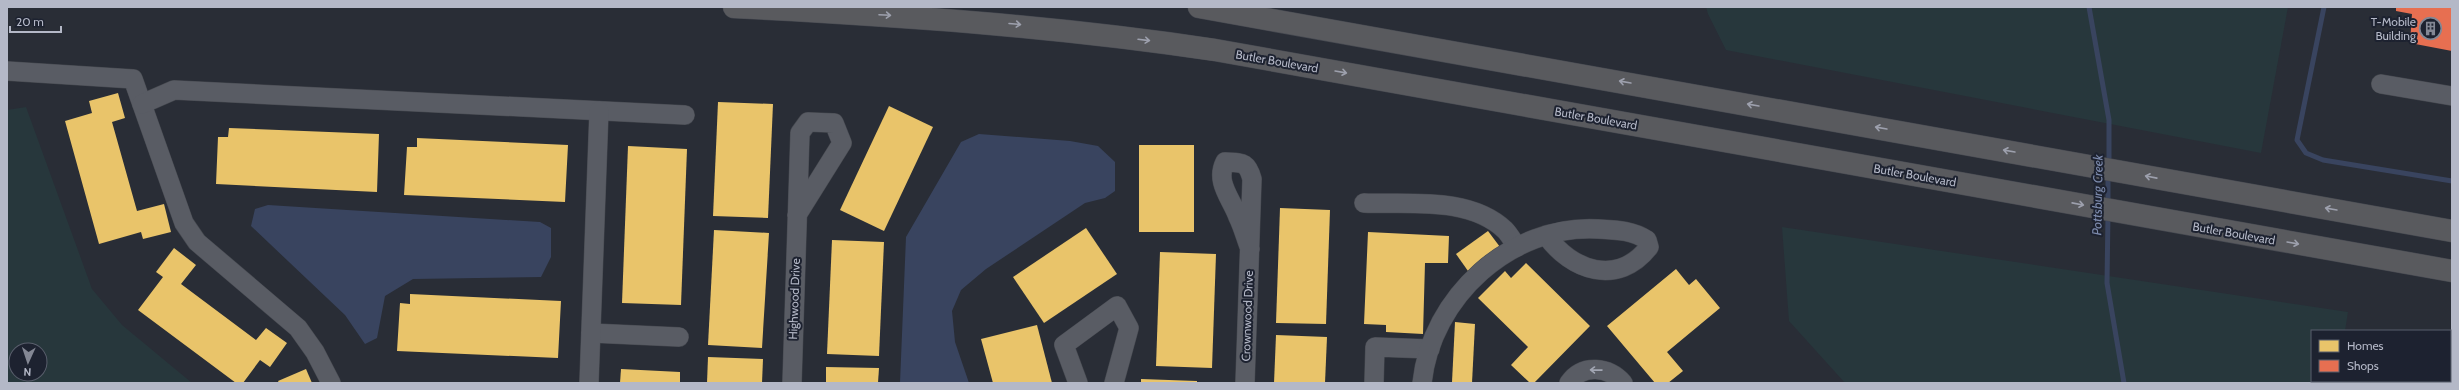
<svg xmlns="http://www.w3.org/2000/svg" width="2459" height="390" viewBox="0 0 2459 390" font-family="Cabin,sans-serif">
	<rect width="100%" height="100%" fill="#292d36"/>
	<g fill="#27373c" fill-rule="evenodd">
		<polygon points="1706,7 2288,7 2261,153 1726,50 1708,14"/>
		<path d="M 26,107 L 92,289 L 122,325 L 192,383 L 7,383 L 7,110 ZM 16,350 L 40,350 L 40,374 L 16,374 Z"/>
		<polygon points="1782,227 2348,312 2345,331 2312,331 2312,381 2335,381 2334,383 1845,383 1789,321"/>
	</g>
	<g fill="#39445f">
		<polygon points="979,134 1070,141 1098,146 1115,162 1115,191 1105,198 1085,203 986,269 961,290 952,311 955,342 969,383 900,383 906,237 961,142"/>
		<polygon points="268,205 540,222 551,228 551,257 541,277 413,279 385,296 377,338 365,344 345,315 251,226 255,209"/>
	</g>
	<g fill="#e9c46a">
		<polygon points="118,93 125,118 112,122 137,211 164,204 171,232 143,239 141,232 99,244 65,121 92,113 89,101"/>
		<polygon points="718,102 773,104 768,218 713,216"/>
		<polygon points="889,106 933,127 884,231 840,210"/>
		<polygon points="229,128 379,134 377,192 216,184 218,137 228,137"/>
		<polygon points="417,138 568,145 565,202 404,195 407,147 417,147"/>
		<rect x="1139" y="145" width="55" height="87"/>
		<polygon points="628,146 687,149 681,305 622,303"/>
		<polygon points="1280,208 1330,210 1326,324 1276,323"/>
		<polygon points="1086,228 1117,274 1044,323 1013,277"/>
		<polygon points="714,230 769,233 762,348 708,345"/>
		<polygon points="1488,231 1500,247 1468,271 1456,254"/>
		<polygon points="1368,232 1449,236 1448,263 1425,263 1423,334 1386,332 1386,325 1364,324"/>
		<polygon points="832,240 884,242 879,356 827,354"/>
		<polygon points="174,248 196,265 181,284 256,340 266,328 287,343 270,367 260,360 243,383 236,383 138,310 163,277 156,272"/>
		<polygon points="1160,252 1216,254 1212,368 1156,366"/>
		<polygon points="1526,263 1590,326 1534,383 1530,383 1511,365 1528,347 1478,298 1505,271 1511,278"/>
		<polygon points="1676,269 1689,285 1696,279 1720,308 1667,352 1683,371 1668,383 1655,383 1607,326"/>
		<polygon points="410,294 561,301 558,358 397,351 400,303 410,304"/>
		<polygon points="1455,322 1475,324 1472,383 1452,382"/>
		<polygon points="1037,325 1052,383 993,383 981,339"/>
		<polygon points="1276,335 1327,337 1325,383 1274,383"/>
		<polygon points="708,357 763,359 762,383 707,383"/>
		<polygon points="826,367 879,368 878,383 826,383"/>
		<polygon points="306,369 312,383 279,383 278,381"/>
		<polygon points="621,369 680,372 680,383 620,383"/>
		<polygon points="1141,379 1197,381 1197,383 1141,383"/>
		<polygon points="2394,381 2429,381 2429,383 2393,383"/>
	</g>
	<polygon fill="#e76f51" points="2396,7 2452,7 2452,51 2410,43 2412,14 2396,11"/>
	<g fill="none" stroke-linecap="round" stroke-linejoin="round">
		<g stroke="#39445f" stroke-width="5">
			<polyline points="2089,7 2109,120 2109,164"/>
			<polyline points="2324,7 2297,140 2306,153 2323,160 2452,181"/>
			<polyline points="2108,204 2108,174"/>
			<polyline points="2108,214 2107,283 2124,383"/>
		</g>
		<defs>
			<g id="minor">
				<polyline points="7,71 133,79 184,223 197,242 298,328 315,352 331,383"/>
				<polyline points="2381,84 2452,96"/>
				<polyline points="142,104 174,90 685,115"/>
				<path d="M 1364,203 C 1409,205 1469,196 1505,230 C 1509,234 1513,241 1517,247"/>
				<polyline points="591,333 679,337"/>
				<polyline points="589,383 599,111"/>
				<polyline points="792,383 800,133 808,122 834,123 842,143 797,215"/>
				<polyline points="1078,383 1064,345 1117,306 1129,328 1114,383"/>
				<path d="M 1245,383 L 1252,179 C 1247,161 1242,163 1225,162 C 1215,182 1231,198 1238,217 C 1243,227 1246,239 1250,249"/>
				<polyline points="1374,383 1375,347 1430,349"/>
				<path d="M 1422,383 C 1431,297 1511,224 1598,229 C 1616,230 1632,230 1647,240 L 1649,247 C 1618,287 1571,271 1546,235"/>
				<path d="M 1569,383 C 1583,363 1609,367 1623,383"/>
			</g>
			<g id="highway">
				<path d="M 734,7 C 895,15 1055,26 1215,50 L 2452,271"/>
				<polyline points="1199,7 2452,231"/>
			</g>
		</defs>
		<use href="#minor" stroke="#45484f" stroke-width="20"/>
		<use href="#highway" stroke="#464951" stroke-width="23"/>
		<use href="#minor" stroke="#595c64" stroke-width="19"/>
		<use href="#highway" stroke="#595a5e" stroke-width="22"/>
	</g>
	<defs><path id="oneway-shaft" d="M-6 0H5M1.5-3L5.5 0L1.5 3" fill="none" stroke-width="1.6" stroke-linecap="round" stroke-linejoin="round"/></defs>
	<g stroke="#9da0ad">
		<use href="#oneway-shaft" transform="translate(885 15) rotate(3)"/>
		<use href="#oneway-shaft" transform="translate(1015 24) rotate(5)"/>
		<use href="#oneway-shaft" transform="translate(1144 40) rotate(7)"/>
		<use href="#oneway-shaft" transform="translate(1341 72) rotate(10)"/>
		<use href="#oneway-shaft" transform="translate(1625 82) rotate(-170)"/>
		<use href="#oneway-shaft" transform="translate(1753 105) rotate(-170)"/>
		<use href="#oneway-shaft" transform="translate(1881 128) rotate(-170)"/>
		<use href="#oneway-shaft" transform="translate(2009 151) rotate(-170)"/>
		<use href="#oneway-shaft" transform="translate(2151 177) rotate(-169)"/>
		<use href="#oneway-shaft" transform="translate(2078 204) rotate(11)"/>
		<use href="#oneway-shaft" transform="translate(2331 209) rotate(-170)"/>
		<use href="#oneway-shaft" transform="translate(2293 243) rotate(10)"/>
	</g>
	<use stroke="#a2a6b3" href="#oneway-shaft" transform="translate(1596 370) rotate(-179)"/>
	<defs>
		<symbol id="building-ring" viewBox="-11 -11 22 22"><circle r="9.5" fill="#1d2230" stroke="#838794" stroke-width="1.5"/><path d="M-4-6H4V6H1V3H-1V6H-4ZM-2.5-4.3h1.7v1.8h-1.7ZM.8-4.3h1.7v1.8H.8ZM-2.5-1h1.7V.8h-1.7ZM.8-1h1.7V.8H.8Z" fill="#838794"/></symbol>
	</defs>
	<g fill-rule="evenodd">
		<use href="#building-ring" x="2418" y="16" width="25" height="25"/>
	</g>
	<g text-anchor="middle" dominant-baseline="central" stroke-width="4" stroke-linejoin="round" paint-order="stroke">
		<g font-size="12" fill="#b4b8c7" stroke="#1d2230" text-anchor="end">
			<text x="2416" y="21">T-Mobile<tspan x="2416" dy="14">Building</tspan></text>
		</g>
		<g font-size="12" fill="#b4b8c7" stroke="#1d2230">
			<text transform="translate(1277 61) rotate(10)">Butler Boulevard</text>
			<text transform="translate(1596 118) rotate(10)">Butler Boulevard</text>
			<text transform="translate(1915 175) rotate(10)">Butler Boulevard</text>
			<text transform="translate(2234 233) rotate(10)">Butler Boulevard</text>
			<text transform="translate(794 299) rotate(-88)">Highwood Drive</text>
			<text transform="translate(1247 316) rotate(-88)">Crownwood Drive</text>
		</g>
		<g font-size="13" font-style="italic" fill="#7d8bad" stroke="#1d2230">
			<text transform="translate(2097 195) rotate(-89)">Pottsburg Creek</text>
		</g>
	</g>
	<rect width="2459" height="390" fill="none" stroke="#b4b8c7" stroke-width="16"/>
	<rect x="2311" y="330" width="140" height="52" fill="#1d2230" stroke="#595e6c"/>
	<rect x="2319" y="340" width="20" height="12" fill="#e9c46a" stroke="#595e6c"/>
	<text x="2347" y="350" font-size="12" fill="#b4b8c7">Homes</text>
	<rect x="2319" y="360" width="20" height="12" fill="#e76f51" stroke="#595e6c"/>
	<text x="2347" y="370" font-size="12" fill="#b4b8c7">Shops</text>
	<g transform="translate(28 362) rotate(183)"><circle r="19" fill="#1d2230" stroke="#595e6c"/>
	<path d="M0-3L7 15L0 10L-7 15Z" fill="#838794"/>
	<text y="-6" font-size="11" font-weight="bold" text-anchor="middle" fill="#b4b8c7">N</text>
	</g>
	<path d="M10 26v6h51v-6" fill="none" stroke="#b4b8c7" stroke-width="2"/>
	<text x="16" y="26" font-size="12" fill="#b4b8c7" stroke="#1d2230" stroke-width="3" paint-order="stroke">20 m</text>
</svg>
